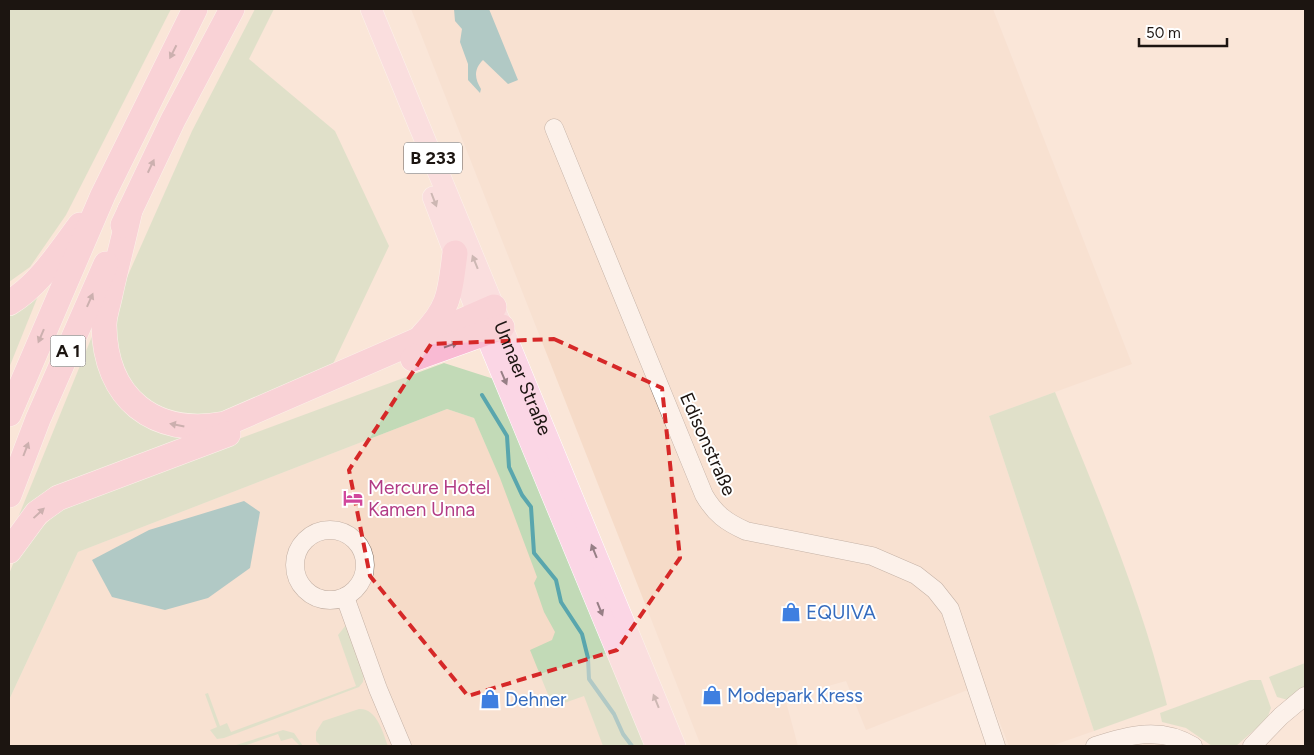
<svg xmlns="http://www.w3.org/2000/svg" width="1314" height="755" viewBox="0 0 1314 755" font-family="Figtree,sans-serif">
	<rect width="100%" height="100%" fill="#fae6d8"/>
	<g fill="#f6dbc8">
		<polygon points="411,9 993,9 1132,364 989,416 1094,731 1051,746 1009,746 985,686 970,689 866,730 846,681 785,698 798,746 701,746"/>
		<polygon points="447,409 474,418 619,746 9,746 9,700 78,552"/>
	</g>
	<g fill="#c2dab7">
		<polygon points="9,9 171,9 66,215 30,267 9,282"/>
		<polygon points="255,9 274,9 249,59 335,131 389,246 332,366 250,408 200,420 157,410 124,381 112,338 121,291 192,131"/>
		<polygon points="40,291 9,368 9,307"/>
		<polygon points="95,329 109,381 197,436 17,520"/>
		<polygon points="444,363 497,380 649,746 603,746 584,696 553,707 530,650 552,640 555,632 544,612 534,583 537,577 500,478 474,418 447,409 78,552 9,700 9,574 19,549 59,511 141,475"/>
		<path d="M 1055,392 C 1097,495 1141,597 1167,705 L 1094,731 L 989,416 Z"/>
		<polygon points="346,625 364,674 363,682 359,687 224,738 217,739 210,730 217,727 205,694 208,693 220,726 227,723 231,732 356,686 338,635"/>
		<polygon points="1305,663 1305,687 1288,700 1277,697 1269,677"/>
		<polygon points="1250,680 1261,680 1271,708 1267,719 1236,746 1212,746 1186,728 1162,722 1160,713"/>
		<path d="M 359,709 C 377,708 383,733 388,746 L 321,746 L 316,741 L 316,732 L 323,721 Z"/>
		<polygon points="283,730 294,733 303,746 300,746 292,738 281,741 278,734 244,746 233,746"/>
	</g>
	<g fill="#59a6ad">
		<path d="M 454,9 L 489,9 L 518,80 L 508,84 L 483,60 C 473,70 475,79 481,89 L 480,93 L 468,80 L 468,64 L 460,42 L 462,29 L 455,21 Z"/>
		<polygon points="244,501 260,512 250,568 208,598 165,610 112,597 92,560 149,530"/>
	</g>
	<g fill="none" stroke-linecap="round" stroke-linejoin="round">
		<polyline stroke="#59a6ad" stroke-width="4" points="482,395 507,436 509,467 522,495 531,507 534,553 556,580 561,602 582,634 588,658 589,679 614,714 623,734 632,746"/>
		<defs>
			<g id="minor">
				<path d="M 554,128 L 704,495 C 715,514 726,522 746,531 L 872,556 L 916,575 L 935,590 L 950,609 L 996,746"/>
				<circle cx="330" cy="565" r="35"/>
				<polyline points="345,597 378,689 402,746"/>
				<path d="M 1095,746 C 1128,735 1161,726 1193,746"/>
				<polyline points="1252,746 1281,716 1305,696"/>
			</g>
			<g id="major">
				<path id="s1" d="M 371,9 L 675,746"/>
				<polyline points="433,197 485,333 656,746"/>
			</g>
			<g id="highway">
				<path d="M 130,210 C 124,238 116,267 110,295 C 108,305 104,316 104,325 C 105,399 154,437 225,424 L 494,307"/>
				<polyline points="123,225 173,120 232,9"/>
				<path d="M 9,303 C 39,285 59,253 80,225"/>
				<path d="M 423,335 C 451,307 450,290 455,253"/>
				<polyline points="413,359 502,327"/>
				<polyline points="9,414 103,195 195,9"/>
				<polyline points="9,495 38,419 106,264"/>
				<polyline points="9,551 37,513 58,498 228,434"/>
			</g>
		</defs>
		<use href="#minor" stroke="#867569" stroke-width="19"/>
		<use href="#major" stroke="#fff" stroke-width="22"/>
		<use href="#highway" stroke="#fff" stroke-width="26"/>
		<use href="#minor" stroke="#fff" stroke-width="18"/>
		<use href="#major" stroke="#fbd6e5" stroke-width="21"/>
		<use href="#highway" stroke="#f9bad3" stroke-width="25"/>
	</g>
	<defs><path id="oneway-solid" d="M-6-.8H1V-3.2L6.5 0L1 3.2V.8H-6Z" transform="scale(1.25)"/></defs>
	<g fill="#96707c">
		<use href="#oneway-solid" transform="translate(173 52) rotate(117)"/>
		<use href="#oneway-solid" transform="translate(151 166) rotate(-65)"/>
		<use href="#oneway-solid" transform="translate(90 300) rotate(-66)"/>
		<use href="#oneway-solid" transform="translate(41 336) rotate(113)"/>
		<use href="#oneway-solid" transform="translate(451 345) rotate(-19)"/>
		<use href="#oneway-solid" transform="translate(177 425) rotate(-169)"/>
		<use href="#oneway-solid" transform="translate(26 449) rotate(-69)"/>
		<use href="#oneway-solid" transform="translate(39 513) rotate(-43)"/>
	</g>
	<g fill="#977f86">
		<use href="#oneway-solid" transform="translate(434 200) rotate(69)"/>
		<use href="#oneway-solid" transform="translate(475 262) rotate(-112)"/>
		<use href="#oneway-solid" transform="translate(504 378) rotate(67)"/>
		<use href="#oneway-solid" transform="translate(594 551) rotate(-112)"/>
		<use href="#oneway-solid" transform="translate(600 609) rotate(68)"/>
		<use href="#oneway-solid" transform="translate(656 701) rotate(-112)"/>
	</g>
	<path d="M0 0H1314V755H0ZM 554,339 L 662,388 L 680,558 L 617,650 L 468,696 L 370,576 L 349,470 L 431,344 Z" fill="#fae6d8" fill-opacity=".55" fill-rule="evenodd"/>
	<path fill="none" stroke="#d62828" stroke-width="4" stroke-dasharray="10 6" stroke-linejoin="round" d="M 554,339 L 662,388 L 680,558 L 617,650 L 468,696 L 370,576 L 349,470 L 431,344 Z"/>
	<defs>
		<symbol id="hotel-bare" viewBox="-9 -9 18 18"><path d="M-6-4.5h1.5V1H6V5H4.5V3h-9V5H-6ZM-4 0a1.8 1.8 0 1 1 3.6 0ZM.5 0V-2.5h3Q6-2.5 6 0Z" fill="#d1479c" stroke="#fff" stroke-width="2.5" paint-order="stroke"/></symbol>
		<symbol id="shop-bare" viewBox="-9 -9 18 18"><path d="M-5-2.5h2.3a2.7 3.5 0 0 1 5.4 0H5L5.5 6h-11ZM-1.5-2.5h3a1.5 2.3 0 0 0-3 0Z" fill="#3f7fe0" stroke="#fff" stroke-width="2.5" paint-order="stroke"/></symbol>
	</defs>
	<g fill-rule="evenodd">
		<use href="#hotel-bare" x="339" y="484" width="28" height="28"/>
		<use href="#shop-bare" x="777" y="598" width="28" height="28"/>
		<use href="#shop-bare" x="698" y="681" width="28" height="28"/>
		<use href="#shop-bare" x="476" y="685" width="28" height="28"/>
	</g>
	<g text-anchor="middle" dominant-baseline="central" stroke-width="4" stroke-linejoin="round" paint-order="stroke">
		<g fill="#fff" stroke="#605b58" stroke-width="1">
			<rect x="404" y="142.5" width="58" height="31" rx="4"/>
			<rect x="50.5" y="335.5" width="35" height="31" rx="4"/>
		</g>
		<g font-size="18" font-weight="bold" fill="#1c1511">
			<text x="433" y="158">B 233</text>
			<text x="68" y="351">A 1</text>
		</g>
		<g font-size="19" fill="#1c1511" stroke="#fff">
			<text stroke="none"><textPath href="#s1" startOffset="399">Unnaer Straße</textPath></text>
			<text transform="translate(708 444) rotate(66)">Edisonstraße</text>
		</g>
		<g font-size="19" fill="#b23c85" stroke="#fff" text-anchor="start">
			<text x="368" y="487">Mercure Hotel<tspan x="368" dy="22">Kamen Unna</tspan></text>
		</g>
		<g font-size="19" fill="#366cbe" stroke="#fff" text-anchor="start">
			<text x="806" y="612">EQUIVA</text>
			<text x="727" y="695">Modepark Kress</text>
			<text x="505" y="699">Dehner</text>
		</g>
	</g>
	<rect width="1314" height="755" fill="none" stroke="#1c1511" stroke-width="20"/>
	<path d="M1139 38v8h88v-8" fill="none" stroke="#1c1511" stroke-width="2.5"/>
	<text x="1146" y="38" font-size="15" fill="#1c1511" stroke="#ffffff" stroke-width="4" paint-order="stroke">50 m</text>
</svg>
